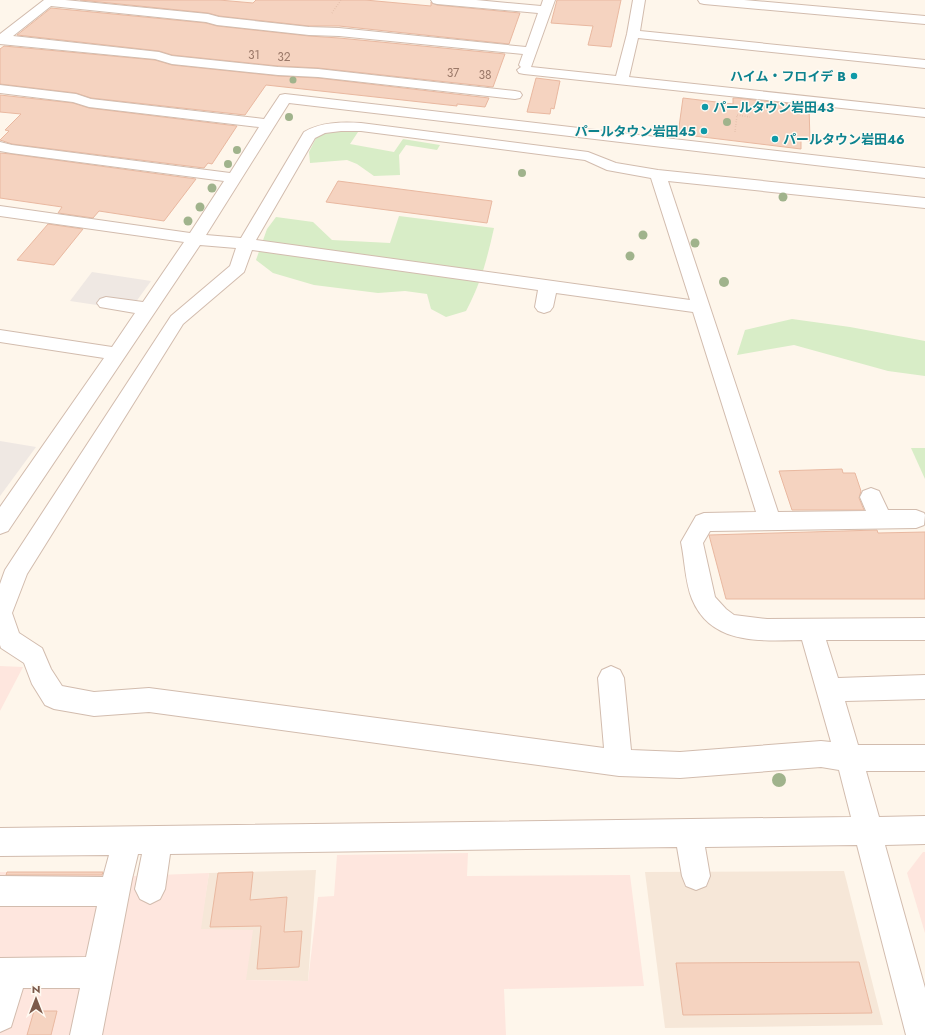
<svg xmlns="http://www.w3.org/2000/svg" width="925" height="1035" viewBox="0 0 925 1035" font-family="Jost,'Noto Sans JP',sans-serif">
	<rect width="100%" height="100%" fill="#fef6eb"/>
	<g fill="#f6e7d8">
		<polygon points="316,870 308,981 246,980 200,929 209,873"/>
		<polygon points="844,871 883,1025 665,1028 645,872"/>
	</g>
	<g fill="#fee6de">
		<polygon points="0,666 23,667 0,711"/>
		<polygon points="923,852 925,852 925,933 907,873"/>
		<polygon points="468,853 467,876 630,875 644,986 504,989 506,1035 0,1035 0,872 134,876 209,873 201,929 253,930 246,980 308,981 318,897 334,896 337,855"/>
	</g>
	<g fill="#efe8e3">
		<polygon points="92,272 151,281 130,310 70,301"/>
		<polygon points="0,441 36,447 0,496"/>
	</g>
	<g fill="#d8edc7">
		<polygon points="345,129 360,129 350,144 394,152 403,139 440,145 437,150 406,145 399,155 400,175 374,176 357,164 347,160 310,163 309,152 318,134"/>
		<path d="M 399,216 L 494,228 C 487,259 481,283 466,311 L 446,317 L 431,309 L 427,294 L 405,291 L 378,293 L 314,285 L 273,273 L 256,260 L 267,229 L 276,217 L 313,222 L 332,240 L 390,243 Z"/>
		<polygon points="792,319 850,327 925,341 925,376 888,371 794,345 737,355 745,330"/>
		<polygon points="911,448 925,448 925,479"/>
	</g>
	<g fill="#f5d3c0" stroke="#e9b8a0">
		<polygon points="80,0 219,0 253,3 256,0 365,0 431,6 431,2 437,5 520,13 509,44 339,26 309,26 219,16 208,13"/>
		<polygon points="557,0 621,0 611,47 588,45 593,26 551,23"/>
		<polygon points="51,8 206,23 217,26 309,36 339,38 505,54 493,87 318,68 278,66 172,55 159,51 17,35"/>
		<polygon points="4,46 155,60 172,65 278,76 318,78 489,98 485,107 457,104 457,106 266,85 245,115 91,98 76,93 0,84 0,49"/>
		<polygon points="536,78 560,81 554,109 551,108 550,114 527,112"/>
		<polygon points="0,95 73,103 89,108 237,126 212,164 208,163 204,168 12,144 0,140 9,131 5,130 21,114 0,112"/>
		<polygon points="683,98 733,104 733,98 737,98 809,106 810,141 801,140 801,149 678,134"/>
		<polygon points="0,153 11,154 196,179 164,221 99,211 93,218 58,213 62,207 0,198"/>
		<polygon points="338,181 492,201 487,223 326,202"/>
		<polygon points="48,224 83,229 54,265 17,260"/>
		<polygon points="842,469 843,473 855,473 861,491 859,498 864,510 792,510 779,471"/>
		<polygon points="877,530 878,533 925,532 925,599 726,599 709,535"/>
		<polygon points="7,872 103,872 102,875 6,875"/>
		<polygon points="253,872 250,900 287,897 284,932 302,931 299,967 257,969 261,926 210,927 218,873"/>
		<polygon points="859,962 872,1013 683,1015 676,963"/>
		<polygon points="34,1011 57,1011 51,1035 27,1035"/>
	</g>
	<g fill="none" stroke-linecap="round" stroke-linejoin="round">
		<defs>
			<g id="minor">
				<polygon points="44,0 65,0 208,14 219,17 309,27 339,28 526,47 538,13 437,4 433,3 431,0 476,0 541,6 543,0 555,0 531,67 616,76 627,34 633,0 645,0 640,31 925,60 925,68 638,38 629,77 925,109 925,117 524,74 519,73 517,70 521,67 519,65 523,54 339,36 309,35 217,25 206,22 51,6 13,36 159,52 172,56 278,67 318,69 515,91 520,92 522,95 520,98 515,99 318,77 278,75 172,64 155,59 0,44 0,34"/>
				<polygon points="698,0 744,0 925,16 925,24 704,4 700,3"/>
				<path d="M 0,85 L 76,94 L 91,99 L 264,119 L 280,95 L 285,94 L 925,168 L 925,178 L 289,103 L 206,235 L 241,238 L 304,132 C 321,122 341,122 361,123 L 588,152 L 616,163 L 658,170 L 925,198 L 925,208 L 668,181 L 778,512 L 866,511 L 860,497 L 863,491 L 871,488 L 879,491 L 888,510 L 916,510 L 924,513 L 925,515 L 924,525 L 916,528 L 710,531 L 703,543 L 715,597 L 726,609 L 734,615 L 767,619 L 925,618 L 925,640 L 826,640 L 838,678 L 925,675 L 925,699 L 845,701 L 858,745 L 925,745 L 925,771 L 866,771 L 879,817 L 925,816 L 925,844 L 885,845 L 925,988 L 925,1035 L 906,1035 L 857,845 L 705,847 L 710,876 L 706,886 L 696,890 L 686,886 L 682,876 L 677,847 L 170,854 L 165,889 L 160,899 L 150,904 L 140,899 L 135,889 L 142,854 L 138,854 L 132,879 L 102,1035 L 70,1035 L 80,988 L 23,988 L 11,1027 L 0,1032 L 0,958 L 86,957 L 97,906 L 0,906 L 0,876 L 103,877 L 109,855 L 0,856 L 0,828 L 851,817 L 839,770 L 821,767 L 680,778 L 619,776 L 149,712 L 94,716 L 54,709 L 45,705 L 32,684 L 24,663 L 1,648 L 0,645 L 0,584 L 5,570 L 171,316 L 230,266 L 236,248 L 200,245 L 8,531 L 0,534 L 0,507 L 104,358 L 0,342 L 0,330 L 112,347 L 135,313 L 100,307 L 97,303 L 100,299 L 106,297 L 143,302 L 184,242 L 0,216 L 0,206 L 190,233 L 224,181 L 11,153 L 0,151 L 0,142 L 12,145 L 230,173 L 259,127 L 89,107 L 73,102 L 0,93 ZM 341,131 L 361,131 L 585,160 L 607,170 L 651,178 L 690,300 L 256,240 L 315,138 L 325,133 ZM 252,250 L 538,290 L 535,307 L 538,311 L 544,313 L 550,311 L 553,307 L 556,293 L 693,312 L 756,512 L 704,513 L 696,516 L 681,542 C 685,561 685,582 692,599 C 711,645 760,641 802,640 L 831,742 L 821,741 L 680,752 L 631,750 L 624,678 L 620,670 L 611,666 L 602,670 L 598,678 L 604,748 L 149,688 L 94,692 L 62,686 L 51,669 L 42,648 L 19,633 L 12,613 L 27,574 L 183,324 L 244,272 Z"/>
			</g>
		</defs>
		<use href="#minor" stroke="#d2bcae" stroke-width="2"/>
		<g stroke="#dbb6a2" stroke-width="1.5" stroke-dasharray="0.5 2" stroke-linecap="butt">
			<polyline points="332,13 341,0"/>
			<polyline points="735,132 737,115 750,117"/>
		</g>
		<use href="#minor" fill="#fff" fill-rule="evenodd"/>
	</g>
	<g fill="#a0b38c">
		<circle cx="293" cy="80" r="3.5"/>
		<circle cx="289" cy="117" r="4"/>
		<circle cx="727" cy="122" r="4"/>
		<circle cx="237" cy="150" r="4"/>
		<circle cx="228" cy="164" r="4"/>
		<circle cx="522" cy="173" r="4"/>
		<circle cx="212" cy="188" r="4.5"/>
		<circle cx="783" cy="197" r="4.5"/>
		<circle cx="200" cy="207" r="4.5"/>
		<circle cx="188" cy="221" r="4.5"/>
		<circle cx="643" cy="235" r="4.5"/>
		<circle cx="695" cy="243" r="4.5"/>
		<circle cx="630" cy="256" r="4.5"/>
		<circle cx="724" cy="282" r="5"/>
		<circle cx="779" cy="780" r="7"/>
	</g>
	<g fill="#0f9aa8" stroke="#fffaf2" stroke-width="1.5">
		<circle cx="854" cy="76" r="4"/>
		<circle cx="705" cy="107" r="4"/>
		<circle cx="704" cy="131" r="4"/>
		<circle cx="775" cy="139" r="4"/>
	</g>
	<g text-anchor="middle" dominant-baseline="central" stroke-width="3" stroke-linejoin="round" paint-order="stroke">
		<g font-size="12" fill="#9a7868">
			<text x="254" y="55">31</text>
			<text x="284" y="57">32</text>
			<text x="453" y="73">37</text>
			<text x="485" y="75">38</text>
		</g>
		<g font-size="13" font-weight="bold" fill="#0d838f" stroke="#fffaf2" text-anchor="end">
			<text x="846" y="76">ハイム・フロイデ B</text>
			<text x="713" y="107" text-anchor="start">パールタウン岩田43</text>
			<text x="696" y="131">パールタウン岩田45</text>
			<text x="783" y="139" text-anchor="start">パールタウン岩田46</text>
		</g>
	</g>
	<g transform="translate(36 999)" stroke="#fffaf2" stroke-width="3" paint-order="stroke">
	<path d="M0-3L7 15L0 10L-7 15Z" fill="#7c5a4b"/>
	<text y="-6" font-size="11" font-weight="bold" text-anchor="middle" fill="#7c5a4b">N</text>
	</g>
</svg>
